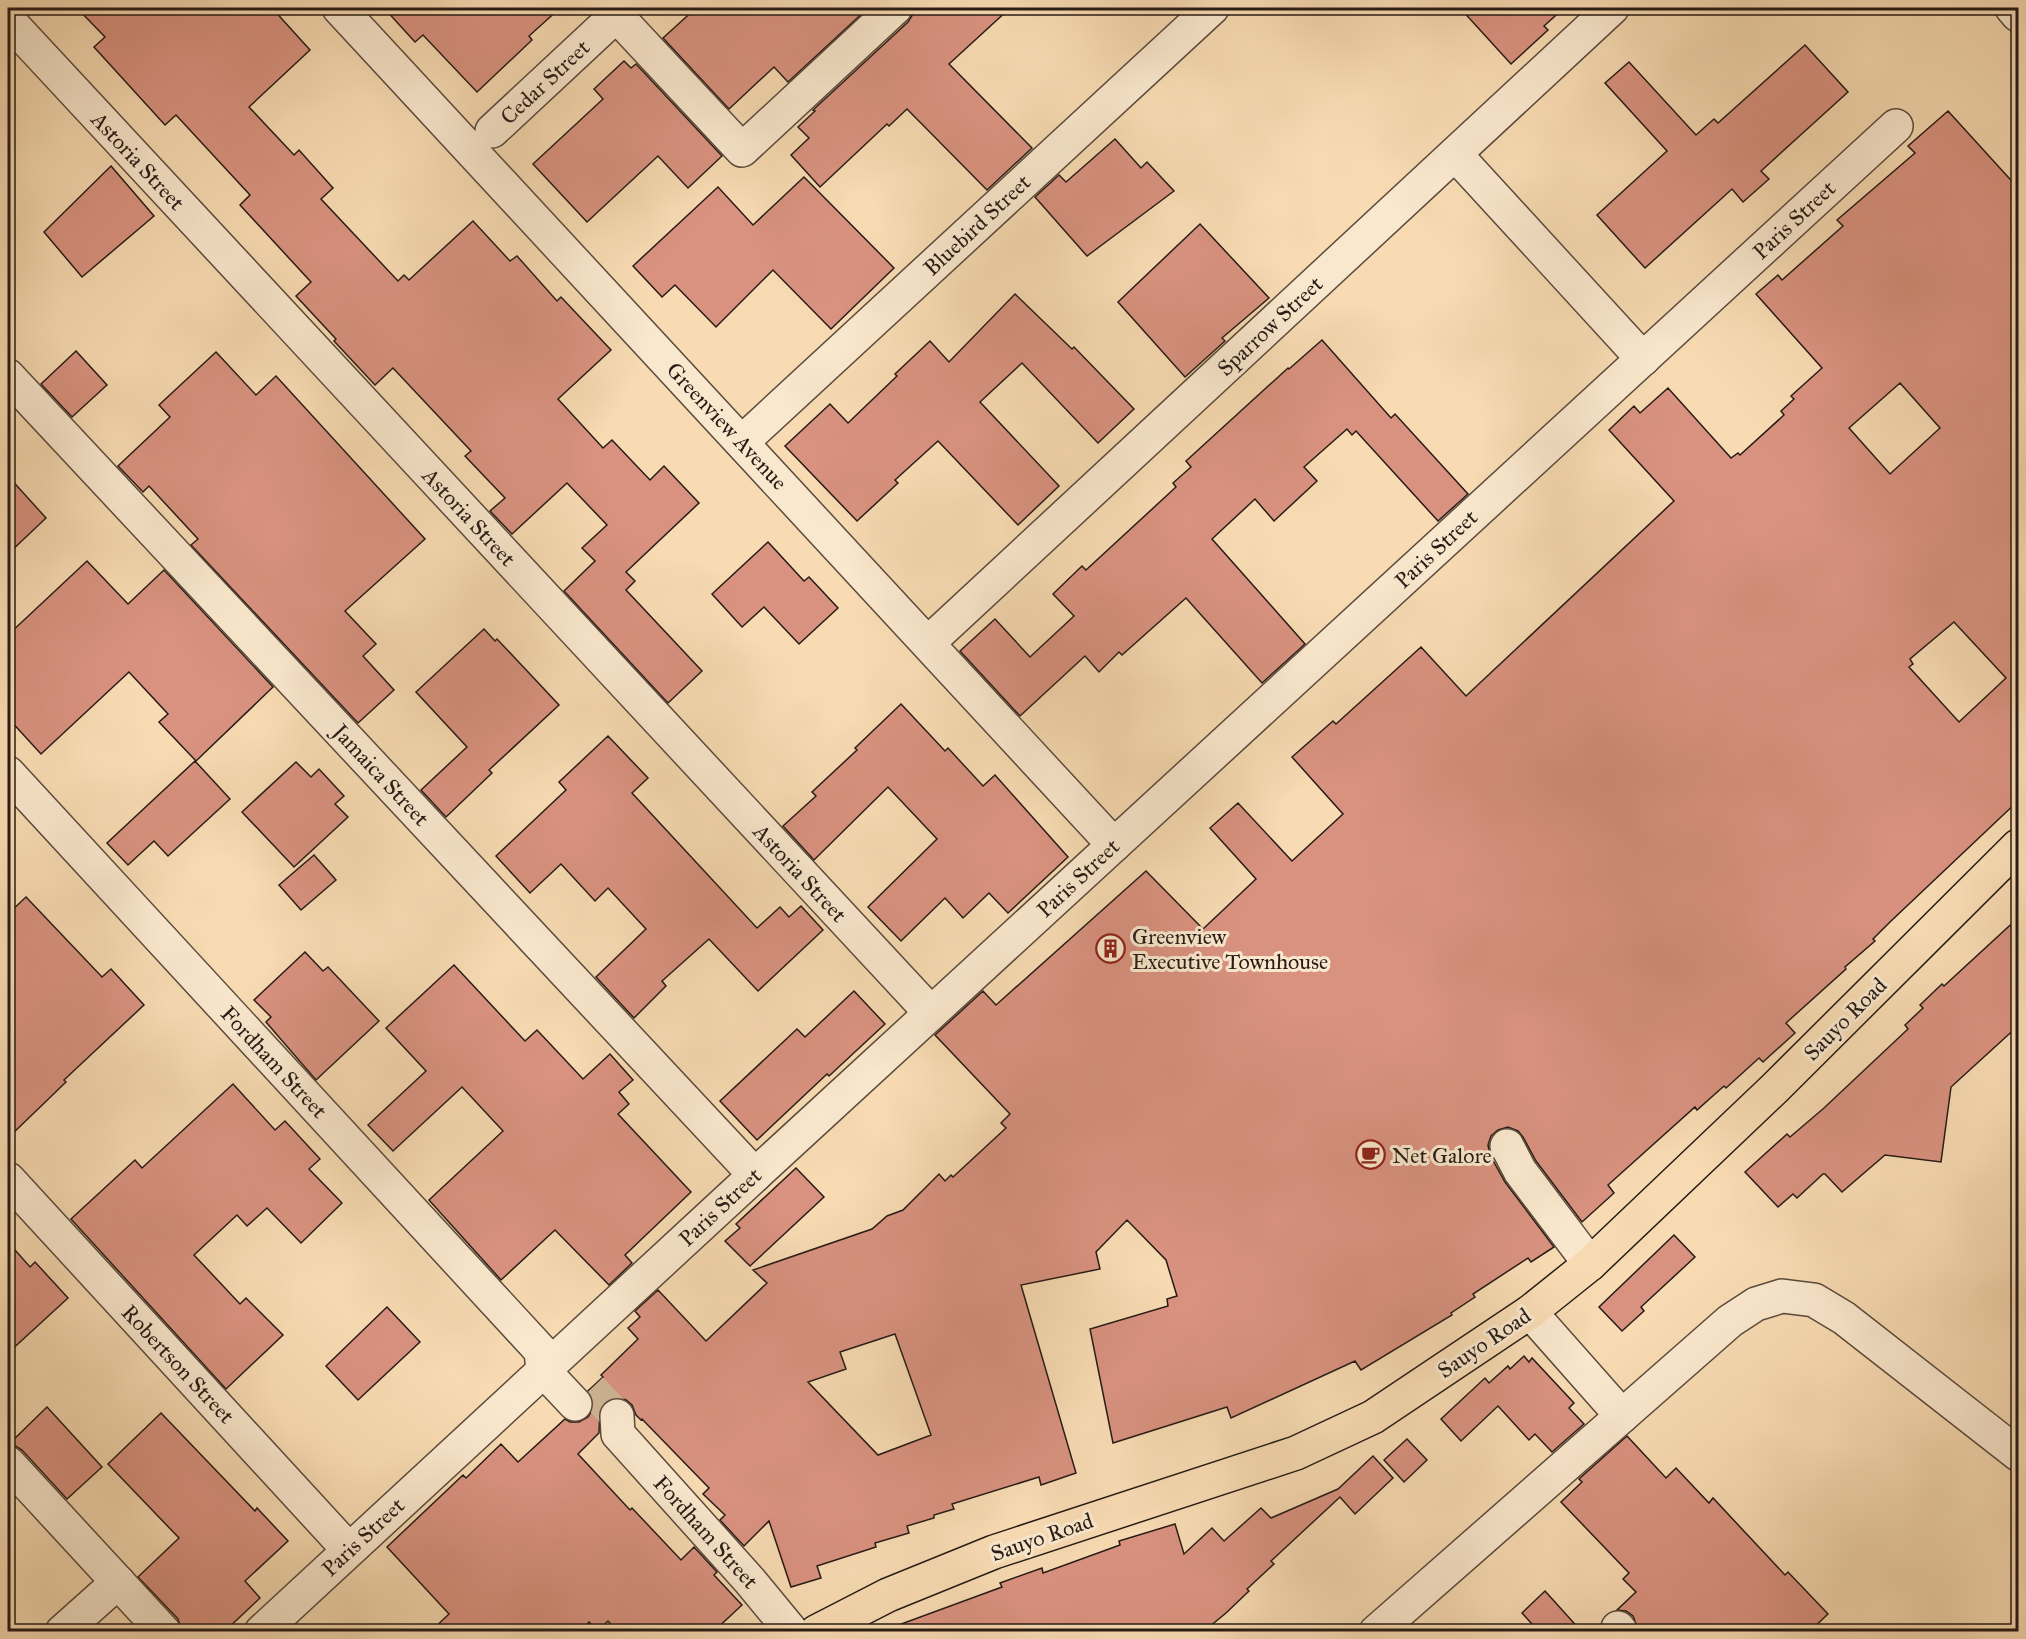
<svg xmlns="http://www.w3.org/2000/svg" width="2026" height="1639" viewBox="0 0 2026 1639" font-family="'IM FELL Great Primer',serif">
	<rect width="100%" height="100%" fill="#f8dbb3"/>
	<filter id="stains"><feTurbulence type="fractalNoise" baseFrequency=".00333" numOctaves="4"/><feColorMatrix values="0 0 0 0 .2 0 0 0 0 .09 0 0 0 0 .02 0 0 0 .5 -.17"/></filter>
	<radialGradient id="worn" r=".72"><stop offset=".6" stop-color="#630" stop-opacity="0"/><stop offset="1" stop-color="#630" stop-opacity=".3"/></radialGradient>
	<g fill="#d99280" stroke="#261b15" stroke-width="1.5" fill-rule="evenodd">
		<polygon points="77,8 272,8 310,50 249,107 294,155 299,150 333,188 321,199 398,281 404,275 409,280 473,221 510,261 517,256 557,301 561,297 611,350 558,399 603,448 612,440 650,480 664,466 699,503 626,572 635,581 626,590 702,671 668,703 564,591 595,561 582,548 607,525 567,483 512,534 490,511 505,498 465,456 471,451 393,368 375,385 334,341 336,339 296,296 311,282 240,205 250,195 176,115 165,125 94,47 105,37"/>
		<polygon points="384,8 560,8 529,36 532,40 477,92 423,35 415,42"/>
		<polygon points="696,8 868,8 788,82 774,67 729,109 663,38"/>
		<polygon points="913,8 1010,8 949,64 1032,148 987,190 907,109 889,126 887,124 820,187 791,155 809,138 798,127 815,111 813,110 908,22 913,14"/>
		<polygon points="1460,8 1564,8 1544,26 1548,30 1511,64"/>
		<polygon points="1805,45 1848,92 1761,171 1769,179 1743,202 1732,189 1645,268 1597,215 1667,151 1605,83 1629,62 1696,135 1714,119 1718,123"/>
		<polygon points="624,61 631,68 636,64 722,156 688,188 658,156 587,222 533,164 603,99 594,89"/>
		<path d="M 1948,111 L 2019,189 L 2019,800 L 1890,922 L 1873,939 L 1875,941 L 1845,967 L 1846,969 L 1786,1023 L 1795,1033 L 1763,1062 L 1759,1058 L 1726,1088 L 1724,1086 L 1697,1110 L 1695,1107 L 1608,1185 L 1614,1193 L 1582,1222 L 1536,1161 L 1523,1137 L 1518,1131 L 1508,1127 L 1498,1130 L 1491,1136 L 1488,1145 L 1490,1155 L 1505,1182 L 1554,1247 L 1531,1262 L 1528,1258 L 1473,1294 L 1475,1297 L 1451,1313 L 1452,1315 L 1361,1370 L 1355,1361 L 1231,1418 L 1227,1407 L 1113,1443 L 1090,1329 L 1168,1306 L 1167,1299 L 1177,1296 L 1166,1260 L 1127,1220 L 1096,1252 L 1100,1269 L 1021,1285 L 1076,1473 L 1041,1485 L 1039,1477 L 952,1504 L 954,1509 L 934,1515 L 934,1518 L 907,1526 L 909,1533 L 875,1543 L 876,1547 L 817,1566 L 821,1578 L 791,1587 L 769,1521 L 744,1546 L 720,1520 L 725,1515 L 703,1494 L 709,1488 L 642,1419 L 641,1420 L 636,1415 L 632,1405 L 626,1400 L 617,1397 L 607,1400 L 600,1408 L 599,1433 L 578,1454 L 630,1510 L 632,1508 L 681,1560 L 694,1547 L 717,1572 L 714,1575 L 742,1605 L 713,1632 L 631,1632 L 624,1624 L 617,1631 L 608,1621 L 597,1631 L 589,1622 L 581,1632 L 430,1632 L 449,1614 L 387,1547 L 463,1475 L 466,1478 L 501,1444 L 518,1462 L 565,1419 L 570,1422 L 579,1422 L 588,1417 L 593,1409 L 593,1400 L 588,1391 L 603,1377 L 601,1375 L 638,1339 L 628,1328 L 640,1317 L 635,1311 L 658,1290 L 706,1341 L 767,1283 L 753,1270 L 872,1229 L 887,1216 L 903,1210 L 939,1174 L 945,1181 L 951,1175 L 953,1177 L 1006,1128 L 1001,1123 L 1010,1114 L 935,1035 L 983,991 L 996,1005 L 1146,871 L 1203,929 L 1256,879 L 1210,828 L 1238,803 L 1292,861 L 1343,814 L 1292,757 L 1333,721 L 1336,724 L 1421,647 L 1466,696 L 1674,501 L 1609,430 L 1634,406 L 1640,413 L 1668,388 L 1731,458 L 1738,453 L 1740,455 L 1784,415 L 1781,411 L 1794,399 L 1791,396 L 1822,368 L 1756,294 L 1778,275 L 1782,280 L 1843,226 L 1837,220 L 1915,153 L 1908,146 ZM 1900,383 L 1940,428 L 1890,474 L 1849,428 ZM 1954,622 L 2006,678 L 1959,722 L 1909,667 L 1913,664 L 1910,659 ZM 895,1334 L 931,1435 L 878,1455 L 808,1382 L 846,1369 L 840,1352 Z"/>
		<polygon points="1115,139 1141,168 1147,162 1174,191 1087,256 1035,197 1059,175 1066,182"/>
		<polygon points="111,166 154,216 82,277 44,232"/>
		<polygon points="804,177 894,268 831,329 773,270 716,327 675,285 662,297 633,266 718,187 753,225"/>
		<polygon points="1200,224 1269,298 1222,338 1225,341 1185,377 1118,302"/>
		<polygon points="1015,294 1072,349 1074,347 1134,409 1098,443 1022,363 980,402 1059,486 1018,525 938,441 895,480 898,483 857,521 785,446 830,404 848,423 897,376 895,374 930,341 949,362"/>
		<polygon points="1322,340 1391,418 1395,414 1468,494 1438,521 1356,431 1352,435 1347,429 1304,467 1317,481 1274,521 1255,499 1212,539 1305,644 1262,683 1186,598 1122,655 1119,652 1099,672 1085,656 1020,716 960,651 995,619 1030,657 1074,616 1053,594 1082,566 1086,570 1176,487 1173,483 1191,467 1186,461 1288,368 1289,369"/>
		<polygon points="76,351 107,385 72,417 41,384"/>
		<polygon points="216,352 256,395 276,376 425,539 345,611 376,644 363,656 394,690 358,723 191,545 198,539 149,486 143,492 118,466 170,417 159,405"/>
		<polygon points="8,476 46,518 8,554"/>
		<polygon points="768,542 804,581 809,577 838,608 799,644 764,607 742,627 712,594"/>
		<polygon points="87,561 128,604 164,570 273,687 196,761 159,722 168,714 129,672 41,754 8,718 8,635"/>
		<polygon points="484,629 495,641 497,639 559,705 489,770 492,773 446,817 421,790 467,747 416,692"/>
		<polygon points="901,704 945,751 948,748 983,786 995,775 1068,857 1008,913 989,893 963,918 945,898 901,941 868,907 937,839 888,787 814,860 783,826 816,796 812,792 857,750 855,748"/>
		<polygon points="608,736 648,778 632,793 757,928 780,907 789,917 801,906 823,930 758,991 709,939 662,981 666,986 634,1018 596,977 646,929 608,888 595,901 561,864 530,893 496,856 566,790 559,782"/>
		<polygon points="195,761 230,799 168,856 154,841 128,865 107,843"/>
		<polygon points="296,762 311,777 319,769 344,796 335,804 348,817 294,867 242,812"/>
		<polygon points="314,855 336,880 301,910 279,885"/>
		<polygon points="26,897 102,977 111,969 144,1005 64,1080 66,1082 8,1138 8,914"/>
		<polygon points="2019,917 2019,1025 1951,1087 1941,1162 1885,1155 1842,1192 1825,1174 1823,1174 1797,1198 1793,1194 1778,1207 1745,1172 1787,1134 1790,1137 1824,1108 1908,1029 1905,1025 1923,1008 1920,1005 1942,984 1944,986"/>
		<polygon points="305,952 323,971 328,967 379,1021 316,1080 266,1022 271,1017 254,1000"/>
		<polygon points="454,965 525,1041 537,1030 583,1079 610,1054 633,1080 619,1092 629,1104 618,1114 691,1192 625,1255 632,1263 609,1285 555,1230 501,1280 429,1200 503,1131 462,1087 393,1151 368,1125 426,1071 386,1028"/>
		<polygon points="854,991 885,1024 829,1076 827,1074 757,1140 720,1101 797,1029 805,1037"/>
		<polygon points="233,1084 275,1130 285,1121 320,1159 309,1169 342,1203 301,1243 267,1208 247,1226 237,1215 194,1255 240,1304 246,1298 283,1335 226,1389 71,1219 135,1160 142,1168"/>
		<polygon points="796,1168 824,1197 750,1266 725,1241 740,1228 736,1224"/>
		<polygon points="1674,1235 1695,1257 1641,1307 1644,1311 1622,1331 1599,1307"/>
		<polygon points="8,1242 30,1267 35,1262 68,1298 8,1353"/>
		<polygon points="387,1307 420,1342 358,1400 326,1366"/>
		<polygon points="1524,1356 1529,1362 1532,1358 1574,1403 1569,1408 1584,1424 1552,1452 1535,1434 1529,1440 1498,1406 1461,1441 1441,1419 1485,1378 1489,1383 1508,1366 1510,1369"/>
		<polygon points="47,1407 102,1467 67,1499 22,1450 14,1445 8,1445"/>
		<polygon points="161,1413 255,1511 257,1508 288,1541 245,1581 260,1598 224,1632 182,1632 178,1619 138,1577 179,1538 108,1464"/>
		<polygon points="1627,1436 1666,1478 1676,1468 1709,1503 1713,1498 1785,1575 1788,1572 1828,1614 1809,1632 1639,1632 1633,1616 1626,1611 1617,1610 1636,1592 1623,1579 1629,1573 1561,1502 1582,1482 1579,1479"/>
		<polygon points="1407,1439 1427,1460 1404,1482 1384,1460"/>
		<polygon points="1373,1456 1393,1478 1355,1514 1340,1497 1271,1561 1274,1564 1247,1589 1249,1591 1226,1613 1203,1632 893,1632 893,1627 1002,1587 1000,1583 1042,1568 1043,1573 1120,1545 1119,1541 1175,1524 1184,1554 1212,1528 1224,1541 1261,1508 1271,1518 1338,1489"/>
		<polygon points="1545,1591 1582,1632 1539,1632 1522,1613"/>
	</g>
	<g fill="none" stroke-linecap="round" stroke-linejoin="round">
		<polyline stroke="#ceb593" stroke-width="33" stroke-dasharray="33 16" stroke-linecap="butt" points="591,1389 617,1416"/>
		<defs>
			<g id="minor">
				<polyline points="339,8 1114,845"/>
				<polyline points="2012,8 2018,15"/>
				<polyline points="616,15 742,150 895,8"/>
				<polyline points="8,20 931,1013"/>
				<polyline points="492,131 624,8"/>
				<polyline points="1455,154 1643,359"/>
				<polyline points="8,376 755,1175"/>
				<polyline points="742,442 1212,8"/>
				<polyline points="928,643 1612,8"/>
				<polyline points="8,773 541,1351 543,1370 575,1404"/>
				<polyline points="1507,1146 1520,1171 1590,1264"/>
				<polyline points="8,1179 349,1550"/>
				<polyline points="1530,1312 1622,1416"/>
				<polyline points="617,1416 618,1434 750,1581 792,1632"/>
				<polyline points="8,1463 164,1632"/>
				<polyline points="1618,1628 1621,1632"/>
				<polyline points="62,1632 118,1582"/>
				<polyline points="261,1632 755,1175 1896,126"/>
				<polyline points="1376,1632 1730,1321 1756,1304 1782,1296 1814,1300 1844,1318 2018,1454"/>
			</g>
			<polyline id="major" points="816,1632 888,1595 994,1552 1296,1453 1373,1417 1530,1312 1590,1264 1775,1088 2018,846"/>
		</defs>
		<use href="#minor" stroke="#5a4b3c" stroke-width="36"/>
		<use href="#major" stroke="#261b15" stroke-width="36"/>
		<use href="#minor" stroke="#fae8ce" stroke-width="33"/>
		<use href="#major" stroke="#f8dbb3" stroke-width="33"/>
	</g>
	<defs>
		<symbol id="building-ring" viewBox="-11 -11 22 22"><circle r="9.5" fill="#fae8ce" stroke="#8f2418" stroke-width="1.5"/><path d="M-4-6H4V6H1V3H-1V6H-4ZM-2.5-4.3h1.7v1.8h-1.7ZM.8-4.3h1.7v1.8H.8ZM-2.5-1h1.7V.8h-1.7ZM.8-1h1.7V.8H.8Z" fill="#8f2418"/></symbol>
		<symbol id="cafe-ring" viewBox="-11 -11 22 22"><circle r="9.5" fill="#fae8ce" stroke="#8f2418" stroke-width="1.5"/><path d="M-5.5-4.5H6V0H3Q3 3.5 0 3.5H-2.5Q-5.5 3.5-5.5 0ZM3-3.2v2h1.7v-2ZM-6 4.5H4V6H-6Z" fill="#8f2418"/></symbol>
	</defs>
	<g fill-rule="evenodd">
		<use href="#building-ring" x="1094" y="932" width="33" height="33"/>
		<use href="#cafe-ring" x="1354" y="1138" width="33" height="33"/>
	</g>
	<g text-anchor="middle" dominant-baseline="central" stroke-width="6" stroke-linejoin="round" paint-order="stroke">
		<g font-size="22" fill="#261b15" stroke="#fae8ce">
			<text transform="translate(545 82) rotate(-43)">Cedar Street</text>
			<text transform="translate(138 161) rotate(47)">Astoria Street</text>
			<text transform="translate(1794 220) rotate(-43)">Paris Street</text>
			<text transform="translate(977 225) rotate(-43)">Bluebird Street</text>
			<text transform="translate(1270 326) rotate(-43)">Sparrow Street</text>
			<text transform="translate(727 426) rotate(47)">Greenview Avenue</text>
			<text transform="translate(469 517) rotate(47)">Astoria Street</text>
			<text transform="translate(1436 549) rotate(-43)">Paris Street</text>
			<text transform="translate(381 775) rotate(47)">Jamaica Street</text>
			<text transform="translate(800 873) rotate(47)">Astoria Street</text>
			<text transform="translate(1078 878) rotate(-43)">Paris Street</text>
			<text transform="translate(1845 1019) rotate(-45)">Sauyo Road</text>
			<text transform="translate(274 1062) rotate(47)">Fordham Street</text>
			<text transform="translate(720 1207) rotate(-43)">Paris Street</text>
			<text transform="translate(1484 1343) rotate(-34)">Sauyo Road</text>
			<text transform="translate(178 1364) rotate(47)">Robertson Street</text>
			<text transform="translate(706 1532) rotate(48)">Fordham Street</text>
			<text transform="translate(363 1537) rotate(-43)">Paris Street</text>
			<text transform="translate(1042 1537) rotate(-19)">Sauyo Road</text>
		</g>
		<g font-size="22" fill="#261b15" stroke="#fae8ce" text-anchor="start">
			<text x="1132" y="936">Greenview<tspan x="1132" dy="25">Executive Townhouse</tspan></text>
			<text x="1392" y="1155">Net Galore</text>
		</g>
	</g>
	<rect width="2026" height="1639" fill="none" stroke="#f8dbb3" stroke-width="30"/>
	<rect x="9" y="9" width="2008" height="1621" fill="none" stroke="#261b15" stroke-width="3"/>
	<rect x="15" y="15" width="1996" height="1609" fill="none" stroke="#261b15" stroke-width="1.5"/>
	<rect width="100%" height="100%" filter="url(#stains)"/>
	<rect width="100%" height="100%" fill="url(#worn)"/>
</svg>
